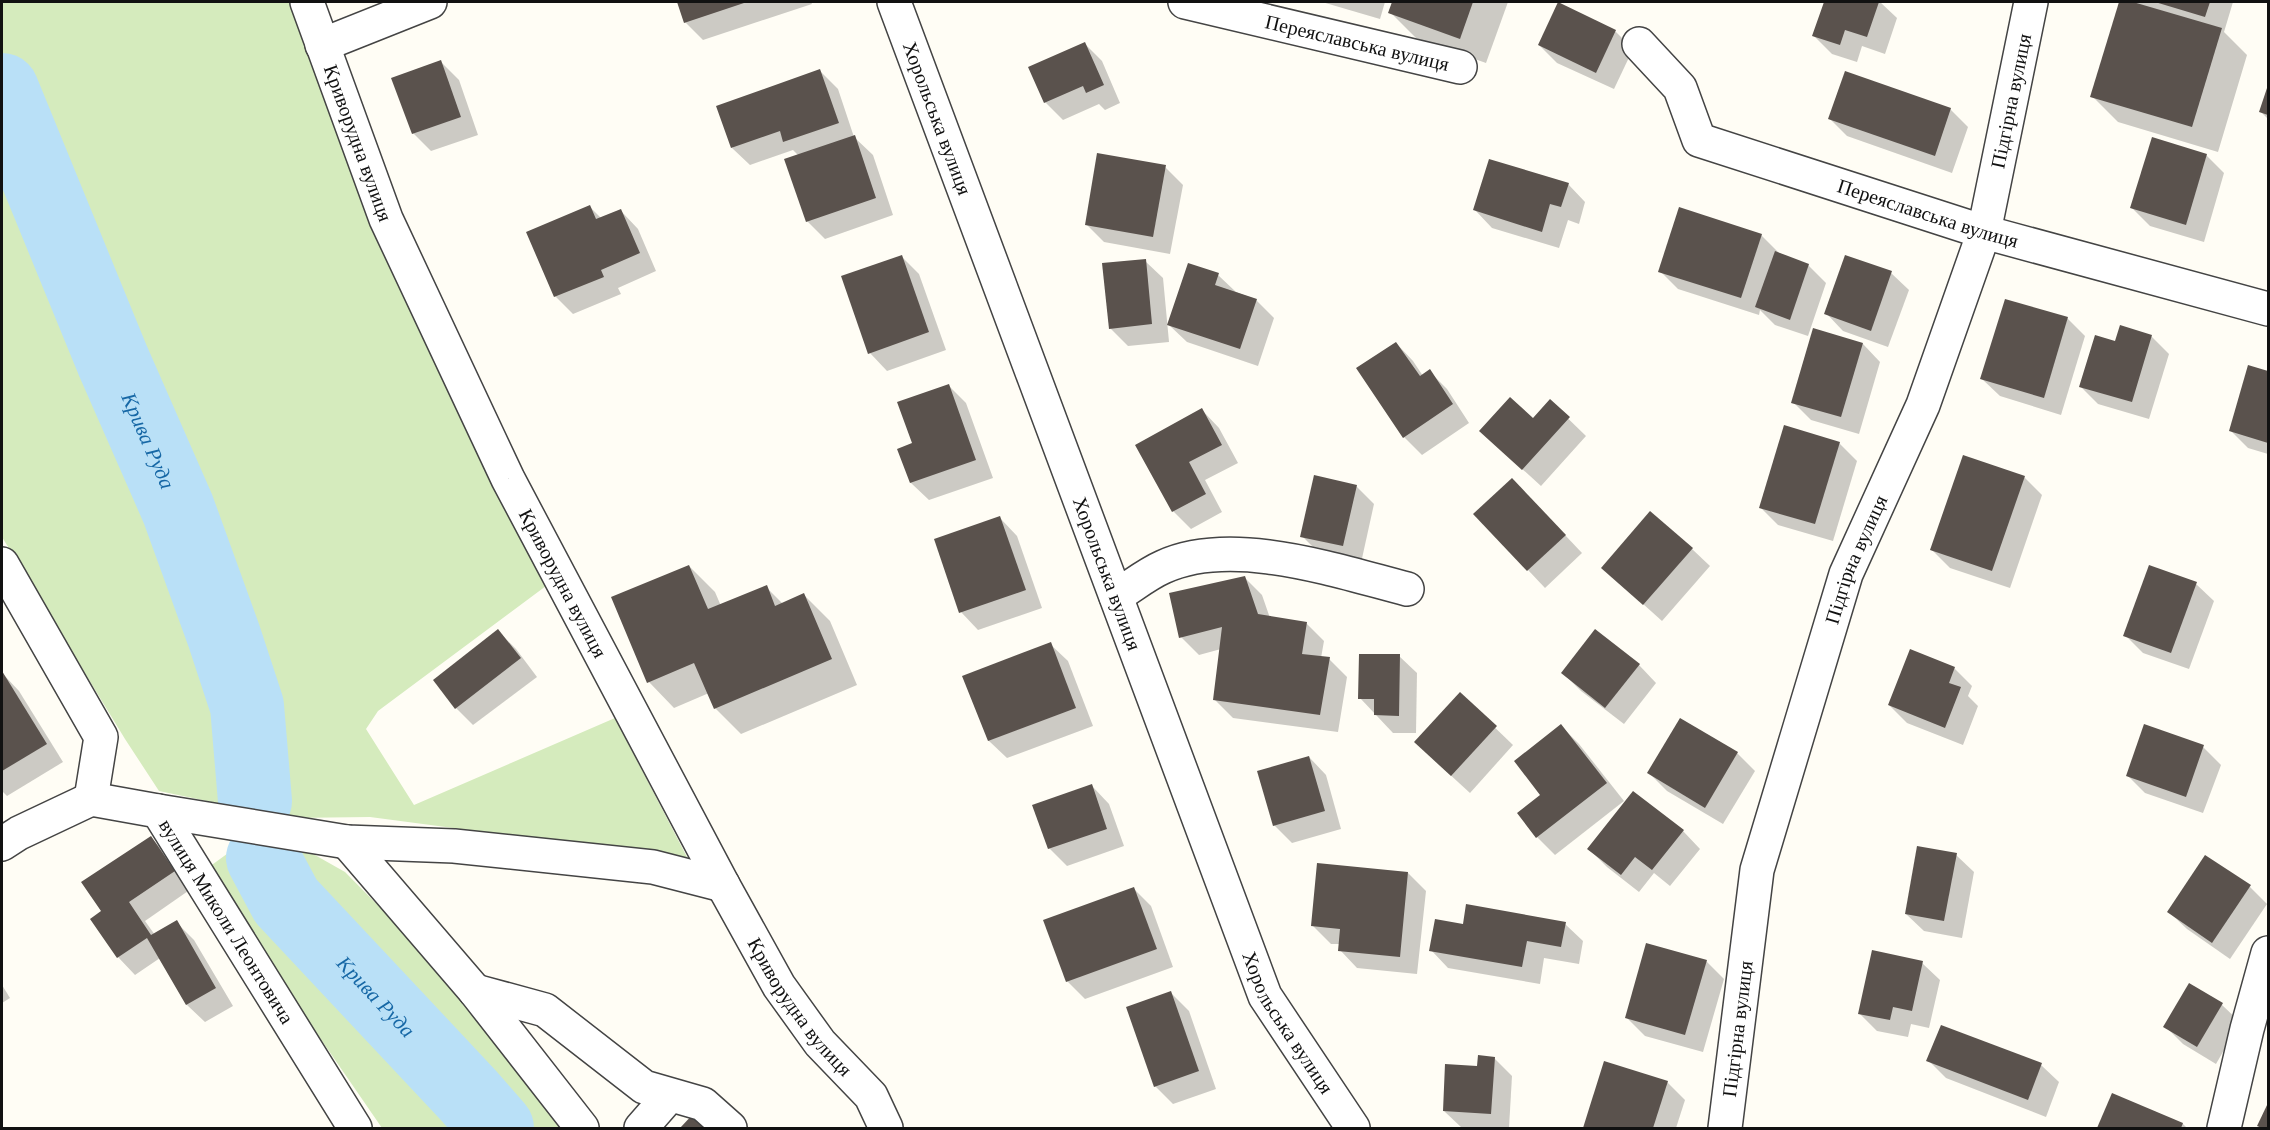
<svg xmlns="http://www.w3.org/2000/svg" width="2270" height="1130" viewBox="0 0 2270 1130" font-family="'Times New Roman',serif">
	<rect width="100%" height="100%" fill="#fffdf5"/>
	<g fill="#d5ebbd">
		<polygon points="2,2 294,2 406,300 546,586 378,711 366,729 414,805 615,718 688,859 370,817 289,818 159,791 125,739 2,537"/>
		<polygon points="299,846 345,872 430,958 566,1128 382,1128 300,1009 269,968 209,867 231,851"/>
	</g>
	<g fill="#0003">
		<polygon points="678,2 811,2 812,4 703,40 685,22"/>
		<polygon points="1322,2 1385,2 1380,19"/>
		<polygon points="1394,2 1508,2 1486,63 1416,38 1390,12"/>
		<polygon points="1825,2 1880,2 1897,18 1885,54 1862,46 1857,62 1832,54 1814,36"/>
		<polygon points="2121,2 2138,5 2135,2 2233,2 2224,32 2247,55 2218,152 2118,122 2092,96"/>
		<polygon points="1558,4 1616,32 1633,49 1614,89 1557,63 1539,45"/>
		<polygon points="1085,44 1102,61 1120,103 1105,110 1099,104 1063,120 1045,102"/>
		<polygon points="441,62 459,80 478,135 431,151 413,133"/>
		<polygon points="820,71 838,89 854,137 873,155 893,215 825,239 807,221 799,156 793,150 750,165 732,148"/>
		<polygon points="2268,88 2268,119 2261,112"/>
		<polygon points="1950,109 1968,127 1952,173 1847,136 1830,119"/>
		<polygon points="2206,155 2224,173 2204,242 2150,226 2132,208"/>
		<polygon points="1165,167 1183,185 1170,254 1104,242 1086,224"/>
		<polygon points="1568,184 1585,202 1579,224 1568,220 1559,248 1492,228 1475,210"/>
		<polygon points="590,207 602,219 621,211 638,229 656,271 618,288 621,294 573,314 555,296"/>
		<polygon points="1761,235 1779,253 1808,265 1826,283 1808,336 1775,325 1760,310 1759,315 1678,289 1660,271"/>
		<polygon points="902,257 919,274 946,350 887,371 870,353"/>
		<polygon points="1145,261 1163,278 1169,342 1128,346 1110,328"/>
		<polygon points="1891,273 1909,290 1888,347 1843,331 1826,313"/>
		<polygon points="1218,275 1236,292 1256,300 1274,318 1258,366 1187,342 1169,325"/>
		<polygon points="2067,318 2085,336 2061,415 2000,396 1982,379"/>
		<polygon points="1814,330 1863,344 1880,362 1859,434 1811,420 1793,402"/>
		<polygon points="2151,336 2169,354 2149,419 2098,404 2080,386 2116,343"/>
		<polygon points="1396,343 1413,361 1423,376 1429,371 1447,389 1469,423 1422,455 1404,437 1358,369"/>
		<polygon points="2250,367 2268,373 2268,454 2248,448 2230,430"/>
		<polygon points="949,386 966,403 993,478 929,500 911,483 899,450 914,444"/>
		<polygon points="1550,401 1586,436 1541,486 1499,448 1533,420"/>
		<polygon points="1202,410 1219,428 1238,463 1205,480 1222,512 1191,529 1173,511"/>
		<polygon points="1839,443 1857,461 1833,541 1778,525 1761,508"/>
		<polygon points="2024,477 2042,495 2010,588 1950,568 1932,550"/>
		<polygon points="1356,486 1374,504 1361,563 1320,554 1302,536"/>
		<polygon points="1530,498 1582,553 1545,588 1475,514"/>
		<polygon points="1000,518 1017,536 1042,608 978,630 961,612"/>
		<polygon points="1692,549 1710,566 1662,621 1603,568"/>
		<polygon points="689,566 715,592 721,606 766,587 783,604 804,595 830,621 857,685 741,734 715,708 709,693 674,708 649,682"/>
		<polygon points="1244,577 1262,595 1270,618 1306,623 1324,641 1321,658 1329,659 1347,677 1338,732 1233,718 1215,700 1221,649 1199,655 1181,637"/>
		<polygon points="2196,584 2214,601 2189,669 2143,653 2125,635"/>
		<polygon points="498,631 516,649 537,677 473,725 456,708"/>
		<polygon points="1050,644 1068,661 1093,726 1007,758 989,741 964,677"/>
		<polygon points="1399,656 1417,673 1416,733 1393,733 1360,698"/>
		<polygon points="1639,665 1656,683 1624,724 1581,691 1563,673"/>
		<polygon points="1954,668 1972,686 1968,696 1978,706 1963,745 1907,723 1889,705"/>
		<polygon points="2,673 19,691 63,762 7,796 2,791"/>
		<polygon points="1460,694 1513,745 1470,793 1434,760"/>
		<polygon points="1561,726 1579,744 1624,801 1555,855 1537,837"/>
		<polygon points="2203,747 2221,765 2203,813 2145,793 2127,775"/>
		<polygon points="1737,753 1755,771 1723,824 1667,791 1649,773"/>
		<polygon points="1309,757 1326,775 1341,829 1292,843 1274,825"/>
		<polygon points="1092,786 1109,804 1124,846 1067,866 1049,848"/>
		<polygon points="1683,831 1700,849 1670,886 1654,873 1639,892 1607,867 1589,849"/>
		<polygon points="150,837 168,855 191,889 145,921 155,935 176,922 194,940 233,1006 205,1022 187,1005 160,958 135,975 118,957 104,912"/>
		<polygon points="1956,855 1974,872 1962,938 1924,931 1906,914"/>
		<polygon points="1408,873 1426,891 1417,974 1357,968 1340,950 1340,944 1331,944 1313,926"/>
		<polygon points="2250,887 2267,904 2230,959 2187,929 2169,912"/>
		<polygon points="1133,888 1151,906 1173,967 1085,999 1067,981"/>
		<polygon points="1565,924 1583,941 1579,964 1544,958 1540,984 1448,968 1431,950 1464,925"/>
		<polygon points="1706,961 1724,979 1703,1052 1645,1036 1627,1018"/>
		<polygon points="1922,963 1940,980 1929,1028 1911,1024 1908,1037 1877,1031 1859,1013"/>
		<polygon points="2,985 10,998 2,1003"/>
		<polygon points="2190,985 2222,1005 2240,1022 2216,1064 2183,1044 2165,1026"/>
		<polygon points="1171,993 1189,1011 1216,1089 1173,1104 1155,1086"/>
		<polygon points="1494,1058 1512,1076 1509,1128 1462,1128 1444,1111 1478,1067"/>
		<polygon points="1928,1060 2041,1065 2059,1082 2046,1117 1946,1078"/>
		<polygon points="1605,1063 1667,1082 1685,1100 1676,1128 1585,1128"/>
		<polygon points="2113,1095 2183,1124 2187,1128 2099,1128"/>
	</g>
	<g fill="none" stroke-linecap="round" stroke-linejoin="round">
		<g stroke="#b9e0f7" stroke-width="74">
			<path id="s1" d="M 2,90 L 113,361 L 178,509 L 224,636 L 247,706 L 255,801"/>
			<path id="s2" d="M 263,858 L 286,901 L 469,1096 L 497,1128"/>
		</g>
	</g>
	<g fill="#5a524d">
		<polygon points="677,2 747,2 684,23"/>
		<polygon points="1392,2 1473,2 1460,39 1388,13"/>
		<polygon points="1558,2 1616,30 1596,73 1538,45"/>
		<polygon points="1824,2 1879,2 1867,37 1845,30 1840,45 1812,36"/>
		<polygon points="2119,2 2133,2 2222,28 2192,127 2090,97"/>
		<polygon points="2155,2 2210,2 2205,17"/>
		<polygon points="1085,42 1104,85 1086,93 1083,86 1044,103 1028,67"/>
		<polygon points="441,60 461,117 412,134 391,78"/>
		<polygon points="820,69 839,123 783,142 780,131 731,148 716,106"/>
		<polygon points="1845,71 1951,108 1935,156 1828,119"/>
		<polygon points="2268,85 2268,115 2259,112"/>
		<polygon points="855,135 876,198 806,222 784,159"/>
		<polygon points="2152,137 2207,154 2186,225 2130,208"/>
		<polygon points="1097,153 1166,165 1153,237 1085,225"/>
		<polygon points="1489,159 1569,183 1561,207 1550,204 1542,232 1473,210"/>
		<polygon points="590,205 596,219 621,209 640,253 601,270 604,277 554,297 526,232"/>
		<polygon points="1679,207 1762,234 1741,298 1658,272"/>
		<polygon points="1775,251 1809,264 1790,320 1755,307"/>
		<polygon points="902,255 929,332 868,354 841,276"/>
		<polygon points="1845,255 1892,271 1871,331 1824,314"/>
		<polygon points="1146,259 1152,324 1109,329 1102,263"/>
		<polygon points="1188,263 1219,273 1215,285 1257,299 1240,349 1167,325"/>
		<polygon points="2005,299 2068,317 2044,398 1980,379"/>
		<polygon points="2120,325 2152,335 2132,402 2079,387 2095,335 2115,341"/>
		<polygon points="1813,328 1863,343 1841,417 1791,403"/>
		<polygon points="1396,342 1420,376 1430,369 1453,404 1403,438 1356,368"/>
		<polygon points="2248,365 2268,371 2268,443 2229,431"/>
		<polygon points="949,384 976,460 910,483 897,449 912,443 897,402"/>
		<polygon points="1510,397 1533,418 1550,399 1570,417 1522,470 1479,431"/>
		<polygon points="1202,408 1222,445 1189,462 1206,494 1172,512 1135,445"/>
		<polygon points="1784,425 1840,442 1815,524 1759,508"/>
		<polygon points="1963,455 2025,476 1992,571 1930,550"/>
		<polygon points="1314,475 1357,485 1343,546 1300,537"/>
		<polygon points="1512,478 1566,535 1527,571 1473,514"/>
		<polygon points="1650,511 1693,548 1643,605 1601,568"/>
		<polygon points="1000,516 1026,590 959,613 934,539"/>
		<polygon points="689,565 708,609 767,585 775,606 804,593 832,659 714,709 694,663 647,683 611,597"/>
		<polygon points="2149,565 2197,582 2171,653 2123,636"/>
		<polygon points="1245,576 1258,614 1307,622 1302,654 1330,657 1320,715 1213,700 1222,627 1179,638 1169,593"/>
		<polygon points="498,629 521,658 455,709 433,680"/>
		<polygon points="1595,629 1640,664 1605,708 1561,673"/>
		<polygon points="1051,642 1076,708 988,741 962,676"/>
		<polygon points="1910,649 1955,667 1949,683 1961,687 1945,728 1888,705"/>
		<polygon points="1359,654 1400,654 1399,716 1374,715 1374,699 1358,699"/>
		<polygon points="2,671 47,744 2,771"/>
		<polygon points="1460,692 1497,726 1451,776 1414,742"/>
		<polygon points="1680,718 1738,752 1705,808 1647,773"/>
		<polygon points="1561,724 1607,783 1536,838 1517,813 1540,795 1514,761"/>
		<polygon points="2144,724 2204,745 2186,797 2126,776"/>
		<polygon points="1309,756 1325,811 1273,826 1257,771"/>
		<polygon points="1092,784 1107,829 1048,849 1032,805"/>
		<polygon points="1633,791 1684,830 1652,870 1635,857 1621,875 1587,849"/>
		<polygon points="151,836 175,871 129,902 151,935 177,920 216,988 186,1005 147,938 117,958 90,919 101,911 81,882"/>
		<polygon points="1917,846 1957,853 1944,921 1905,914"/>
		<polygon points="2205,855 2251,885 2212,943 2167,912"/>
		<polygon points="1317,863 1408,872 1400,957 1338,951 1340,929 1311,926"/>
		<polygon points="1134,887 1157,949 1066,982 1043,920"/>
		<polygon points="1466,904 1566,922 1561,947 1527,941 1522,967 1429,951 1435,919 1463,924"/>
		<polygon points="1646,943 1707,960 1685,1035 1625,1018"/>
		<polygon points="1872,950 1923,961 1912,1011 1893,1007 1890,1020 1858,1014"/>
		<polygon points="2189,983 2223,1003 2197,1047 2163,1027"/>
		<polygon points="1171,991 1199,1071 1154,1087 1126,1007"/>
		<polygon points="1941,1025 2042,1063 2028,1100 1926,1061"/>
		<polygon points="1478,1055 1495,1057 1491,1114 1443,1111 1445,1064 1477,1066"/>
		<polygon points="1604,1061 1668,1081 1653,1128 1583,1128"/>
		<polygon points="2112,1093 2183,1123 2181,1128 2097,1128"/>
		<polygon points="2268,1103 2268,1128 2262,1128 2257,1126"/>
		<polygon points="696,1111 716,1128 680,1128"/>
	</g>
	<g fill="none" stroke-linecap="round" stroke-linejoin="round">
		<defs>
			<g id="minor">
				<path id="s3" d="M 307,2 L 386,219 L 508,479 L 723,885 L 779,986 L 820,1043 L 871,1096 L 886,1128"/>
				<path id="s4" d="M 894,2 L 1265,996 L 1353,1128"/>
				<path id="s5" d="M 1185,2 L 1460,67"/>
				<path id="s6" d="M 1639,44 L 1680,88 L 1699,140 L 1984,232 L 2268,309"/>
				<polyline points="322,45 430,2"/>
				<polyline points="2,564 101,737 91,799"/>
				<path d="M 1116,596 C 1131,587 1147,574 1163,567 C 1232,535 1337,571 1407,589"/>
				<path id="s7" d="M 91,799 L 158,811 L 355,1128"/>
				<polyline points="158,811 347,842 454,846 653,867 723,885"/>
				<polyline points="347,842 475,991 582,1128"/>
				<polyline points="2,844 19,833 91,799"/>
				<polyline points="475,991 545,1010 644,1087 703,1104 730,1128"/>
				<polyline points="641,1128 669,1096"/>
				<path id="s8" d="M 1725,1128 L 1757,870 L 1846,574 L 1923,405 L 1984,232 L 2031,2"/>
				<polyline points="2224,1128 2247,1029 2268,953"/>
			</g>
		</defs>
		<use href="#minor" stroke="#444" stroke-width="36"/>
		<use href="#minor" stroke="#fff" stroke-width="33"/>
	</g>
	<g text-anchor="middle" dominant-baseline="central" stroke-width="6" stroke-linejoin="round" paint-order="stroke">
		<g font-size="20" fill="#111" stroke="#fff">
			<text stroke="none"><textPath href="#s5" startOffset="177">Переяславська вулиця</textPath></text>
			<text stroke="none"><textPath href="#s8" startOffset="1072">Підгірна вулиця</textPath></text>
			<text stroke="none"><textPath href="#s4" startOffset="124">Хорольська вулиця</textPath></text>
			<text stroke="none"><textPath href="#s3" startOffset="150">Криворудна вулиця</textPath></text>
			<text stroke="none"><textPath href="#s6" startOffset="356">Переяславська вулиця</textPath></text>
			<text stroke="none"><textPath href="#s8" startOffset="586">Підгірна вулиця</textPath></text>
			<text stroke="none"><textPath href="#s4" startOffset="610">Хорольська вулиця</textPath></text>
			<text stroke="none"><textPath href="#s3" startOffset="636">Криворудна вулиця</textPath></text>
			<text stroke="none"><textPath href="#s7" startOffset="198">вулиця Миколи Леонтовича</textPath></text>
			<text stroke="none"><textPath href="#s3" startOffset="1122">Криворудна вулиця</textPath></text>
			<text stroke="none"><textPath href="#s4" startOffset="1095">Хорольська вулиця</textPath></text>
			<text stroke="none"><textPath href="#s8" startOffset="100">Підгірна вулиця</textPath></text>
		</g>
		<g font-size="21" font-style="italic" fill="#1768a6" stroke="#fff">
			<text stroke="none"><textPath href="#s1" startOffset="380">Крива Руда</textPath></text>
			<text stroke="none"><textPath href="#s2" startOffset="180">Крива Руда</textPath></text>
		</g>
	</g>
	<rect width="2270" height="1130" fill="none" stroke="#111111" stroke-width="6"/>
</svg>
